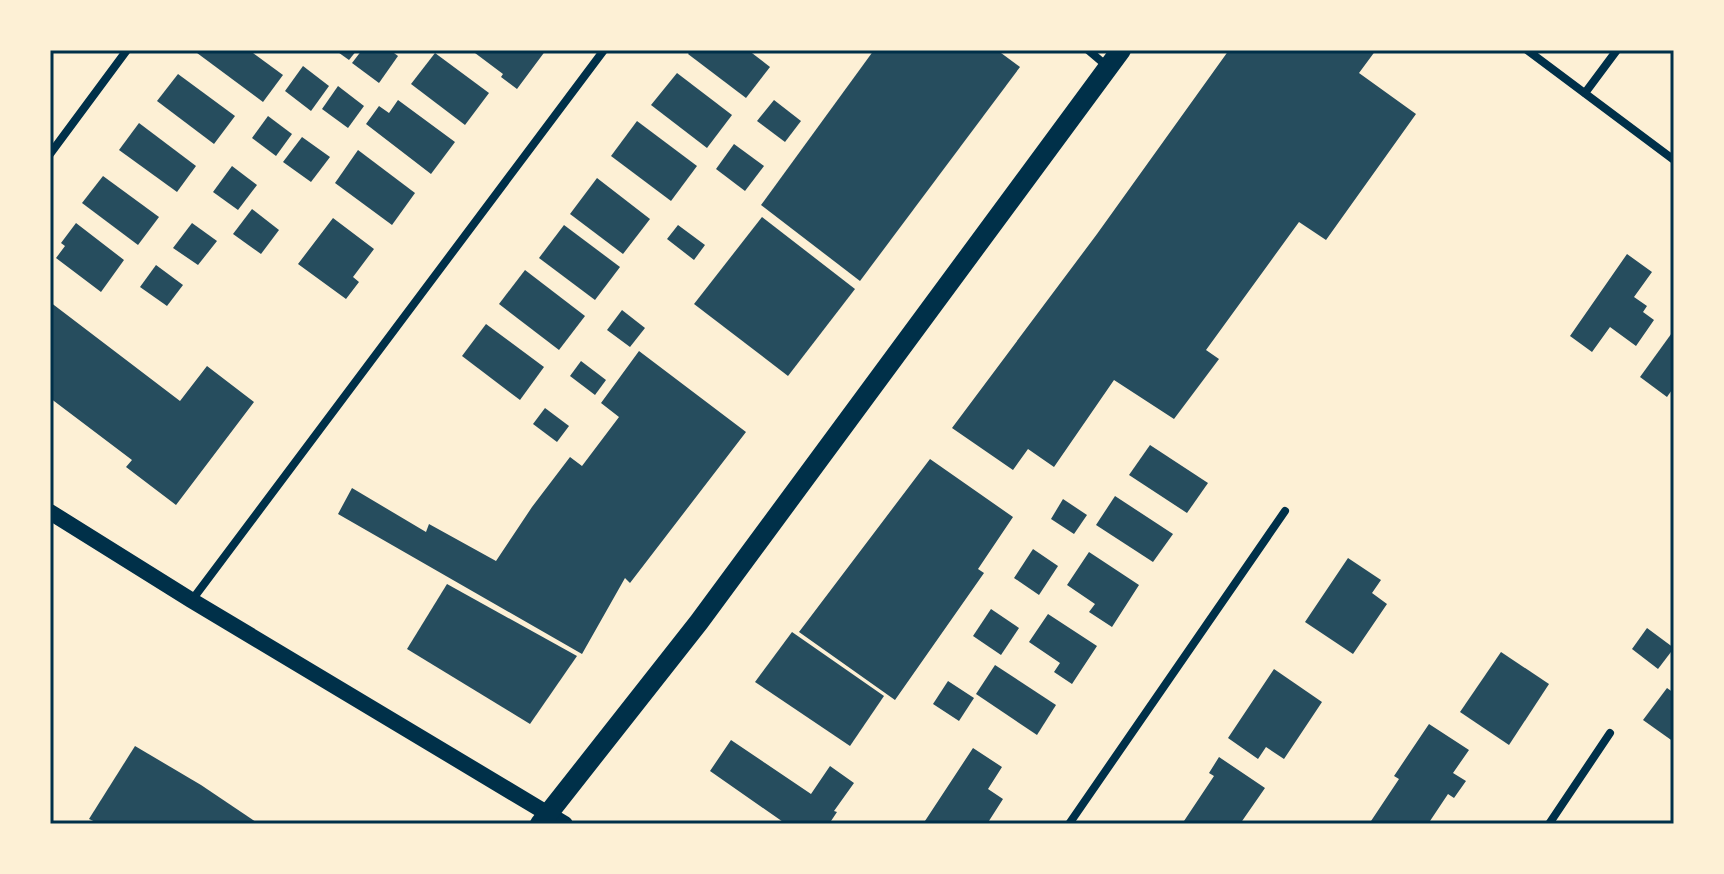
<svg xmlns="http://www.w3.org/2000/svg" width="1724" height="874" viewBox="0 0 1724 874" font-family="Quicksand,sans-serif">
	<rect width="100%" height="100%" fill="#fdf0d5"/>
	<g fill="#264d5e">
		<polygon points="193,50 249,50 283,75 263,102"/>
		<polygon points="335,50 357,50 349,60"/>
		<polygon points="362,50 390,50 398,56 379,83 352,63"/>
		<polygon points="471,50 546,50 517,89 501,77 503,74"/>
		<polygon points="691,50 748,50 770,67 746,98 688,54"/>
		<polygon points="874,50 997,50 1020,67 860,281 761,205"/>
		<polygon points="1229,50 1376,50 1359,73 1416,114 1326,240 1299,222 1206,350 1219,359 1174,419 1114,380 1054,467 1028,449 1013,470 952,428 1097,234"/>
		<polygon points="435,53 489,93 465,125 411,84"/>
		<polygon points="303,66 329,86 311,111 285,91"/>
		<polygon points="677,73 732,115 707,148 651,105"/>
		<polygon points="178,74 235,116 214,144 157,101"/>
		<polygon points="338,86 364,106 348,128 322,109"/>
		<polygon points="398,100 455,142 431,174 366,124 379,106 389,113"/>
		<polygon points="774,100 801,121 785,142 757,121"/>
		<polygon points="268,116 292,134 276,156 252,138"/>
		<polygon points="637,121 697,166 671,201 611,156"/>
		<polygon points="139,123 196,166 177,192 119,150"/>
		<polygon points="302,137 330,157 311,182 283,162"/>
		<polygon points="734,144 764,166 745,191 716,169"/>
		<polygon points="358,150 415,193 392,225 335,183"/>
		<polygon points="232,166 257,185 238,210 213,192"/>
		<polygon points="103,176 159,217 138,245 82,203"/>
		<polygon points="597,178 650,219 623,254 570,214"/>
		<polygon points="252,209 279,230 261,254 233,234"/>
		<polygon points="762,217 855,289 788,376 694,304"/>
		<polygon points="333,218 374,249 353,277 359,282 346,299 298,264"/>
		<polygon points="76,223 124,260 101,292 56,258 65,246 61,243"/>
		<polygon points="192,223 217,241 198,265 173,248"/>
		<polygon points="564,225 620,267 595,300 539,258"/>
		<polygon points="678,225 705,245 694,260 667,239"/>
		<polygon points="1627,254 1652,272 1634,297 1647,306 1643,312 1654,320 1636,346 1610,327 1592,352 1570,336"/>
		<polygon points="156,265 183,285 167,306 140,287"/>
		<polygon points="525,270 585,316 559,350 499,304"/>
		<polygon points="50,302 180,401 207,366 254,402 176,505 126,467 132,460 50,398"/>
		<polygon points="622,310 645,328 630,347 607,330"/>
		<polygon points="486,324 544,367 520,400 462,356"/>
		<polygon points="1674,330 1674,387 1667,397 1640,377"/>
		<polygon points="639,351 746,432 630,583 625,578 582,654 338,514 352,488 426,532 429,524 496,561 532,507 570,457 582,466 619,417 601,403"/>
		<polygon points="581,361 606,380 595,395 570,376"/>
		<polygon points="545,408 569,426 557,442 533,424"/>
		<polygon points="1150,445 1208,483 1187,513 1129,475"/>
		<polygon points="930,459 1013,517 978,569 984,573 895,700 799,632"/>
		<polygon points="1115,496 1173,534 1153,562 1096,525"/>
		<polygon points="1063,499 1087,515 1074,534 1051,519"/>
		<polygon points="1033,549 1058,566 1039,595 1014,578"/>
		<polygon points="1089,552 1139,585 1112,627 1089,612 1095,604 1067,585"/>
		<polygon points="1348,558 1381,580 1372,593 1387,604 1353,654 1305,622"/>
		<polygon points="447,584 577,656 530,724 407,649"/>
		<polygon points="991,609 1019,628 1001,655 973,636"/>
		<polygon points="1048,614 1097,646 1072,684 1054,672 1060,663 1029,642"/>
		<polygon points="1647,628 1674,648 1658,669 1632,649"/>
		<polygon points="792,632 884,696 850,746 755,682"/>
		<polygon points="1501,652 1549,684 1509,745 1460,712"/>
		<polygon points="995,665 1056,705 1037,735 976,694"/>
		<polygon points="1274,669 1322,702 1284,759 1266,747 1258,759 1228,738"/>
		<polygon points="948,681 974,698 959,721 933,704"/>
		<polygon points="1667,688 1674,693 1674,742 1643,720"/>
		<polygon points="1429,724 1469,750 1453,773 1466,781 1454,798 1448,794 1428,824 1369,824 1399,779 1394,776"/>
		<polygon points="731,740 811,794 830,766 854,783 834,811 837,812 829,824 786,824 710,771"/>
		<polygon points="135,746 201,785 259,824 100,824 89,819"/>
		<polygon points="973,748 1002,767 988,789 1003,799 987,824 923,824"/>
		<polygon points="1219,757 1265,788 1240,824 1189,824 1184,821 1214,776 1209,773"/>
	</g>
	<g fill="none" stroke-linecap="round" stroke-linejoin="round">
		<g stroke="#003049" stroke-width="8">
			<polyline points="1088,50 1108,67"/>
			<polyline points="1527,50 1674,160"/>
			<polyline points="1585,93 1617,50"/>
			<polyline points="50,154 127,50"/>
			<polyline points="192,600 604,50"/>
			<polyline points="1069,824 1285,511"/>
			<polyline points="1549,824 1610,733"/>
		</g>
		<polyline stroke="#003049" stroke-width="16" points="50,512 191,600 565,824"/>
		<polyline stroke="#003049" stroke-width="20" points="540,824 699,622 1121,50"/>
	</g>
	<rect width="1724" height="874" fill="none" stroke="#fdf0d5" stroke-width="104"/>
	<rect x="52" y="52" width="1620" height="770" fill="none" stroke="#003049" stroke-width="3"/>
</svg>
